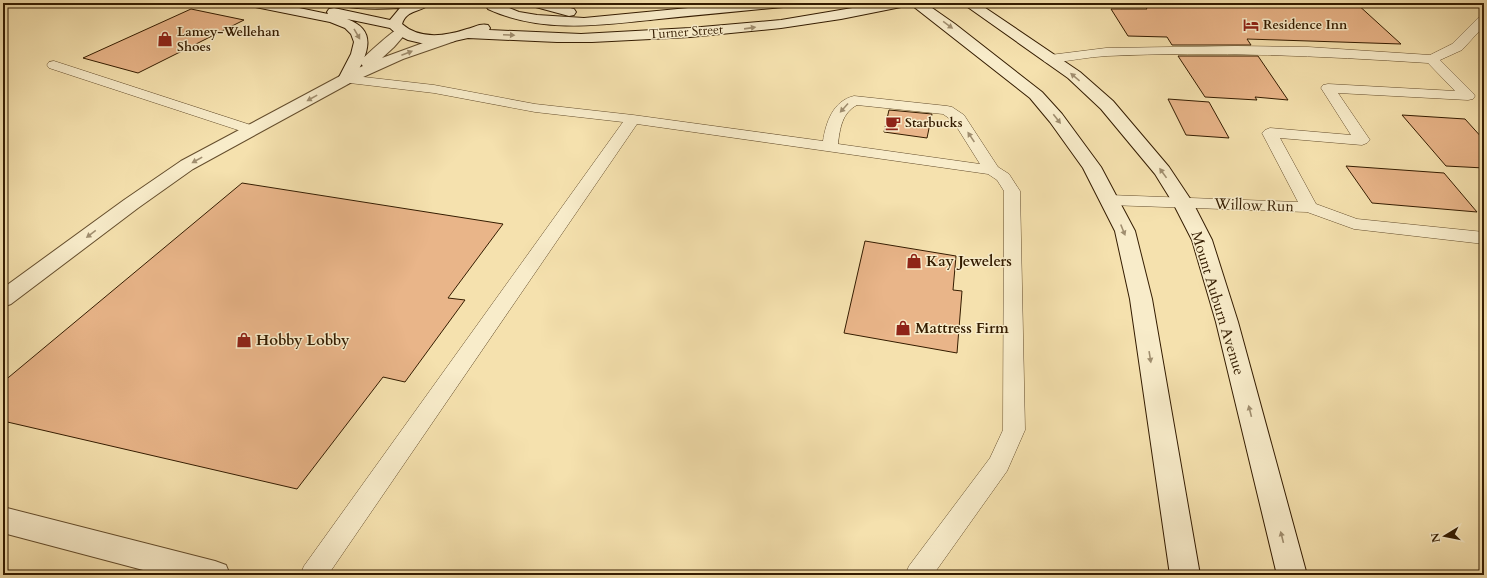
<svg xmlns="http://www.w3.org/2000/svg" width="1487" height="578" viewBox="0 0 1487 578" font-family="Cardo,serif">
	<rect width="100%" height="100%" fill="#f5e1ae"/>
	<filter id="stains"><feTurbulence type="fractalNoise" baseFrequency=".005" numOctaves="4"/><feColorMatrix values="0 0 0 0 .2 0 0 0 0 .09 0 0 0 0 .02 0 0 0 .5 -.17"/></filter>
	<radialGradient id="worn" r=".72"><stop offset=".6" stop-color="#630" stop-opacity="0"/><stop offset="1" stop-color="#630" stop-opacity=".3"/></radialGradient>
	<g fill="#e9b589" stroke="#341c00">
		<polygon points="1143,3 1356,3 1401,44 1247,39 1251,45 1172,45 1167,37 1128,36 1111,9 1147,9"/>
		<polygon points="191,9 244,20 138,73 83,58"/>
		<polygon points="1178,56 1258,56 1288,100 1255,97 1257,100 1205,97"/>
		<polygon points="1168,99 1209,102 1229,138 1186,135"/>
		<polygon points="889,110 932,114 927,138 884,132"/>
		<polygon points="1402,115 1465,119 1484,140 1484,168 1446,166"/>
		<polygon points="1346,166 1444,173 1477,212 1372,203"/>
		<polygon points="242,183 503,224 448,298 465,300 405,382 383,377 297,489 3,421 3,382"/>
		<polygon points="865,241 956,256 953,290 962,291 957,353 844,333"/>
	</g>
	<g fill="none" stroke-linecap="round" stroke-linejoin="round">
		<defs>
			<g id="lane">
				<path d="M 1484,15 L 1484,26 L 1462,50 L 1440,60 L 1473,93 L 1475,96 L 1473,99 L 1468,100 L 1338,93 L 1370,140 L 1367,143 L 1362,145 L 1280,138 L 1316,204 L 1357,219 L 1484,232 L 1484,244 L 1354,229 L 1307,212 L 1109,205 L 1103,204 L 1101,200 L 1103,196 L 1109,195 L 1298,202 L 1262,133 L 1265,130 L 1270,128 L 1351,135 L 1321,88 L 1323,85 L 1328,84 L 1455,91 L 1428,63 C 1321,56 1214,51 1107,56 C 1088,57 1069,61 1050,63 L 1045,62 L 1043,59 L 1045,56 L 1050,55 L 1106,48 L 1236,46 L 1308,47 L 1430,55 L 1452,44 L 1480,16 Z"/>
				<polygon points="54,61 257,127 259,130 257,133 252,134 247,133 49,68 47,65 49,62"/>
				<path d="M 346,75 L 434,85 L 535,104 L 633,115 L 823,141 C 826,122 833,101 854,96 L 947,106 L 952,107 L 964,115 L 998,167 L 1009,174 L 1020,191 L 1025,430 L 1007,471 L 933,575 L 905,575 L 909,566 L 990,458 L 1003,430 L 1004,191 L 997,180 L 988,174 L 637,124 L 328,575 L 300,575 L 304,566 L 623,122 L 535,112 L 434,93 L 341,82 L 339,79 L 341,76 ZM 857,105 L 943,114 L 953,121 L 980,164 L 838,144 C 840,128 842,113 857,105 Z"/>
			</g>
			<g id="street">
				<path d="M 400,28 L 405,29 L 407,32 L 394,47 L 382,58 L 445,35 L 450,34 L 455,35 L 457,38 L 455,41 L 403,59 L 352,82 L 193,169 L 138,208 L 11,304 L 3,307 L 3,288 L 124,200 L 181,161 L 340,76 L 363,66 L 359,62 L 362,59 C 369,53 394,29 400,28 Z"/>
				<polygon points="7,508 215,561 226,565 230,575 162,575 7,534 3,532 3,510"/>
			</g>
			<g id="secondary">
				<path d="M 248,3 L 275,3 L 328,14 L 327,12 L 329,9 L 334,8 L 390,20 L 400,8 C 382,9 362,10 344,6 L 342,3 L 430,3 C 423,13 407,8 402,24 C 420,40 446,36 467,29 C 475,27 480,23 488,25 L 490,28 L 489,30 L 581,34 L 690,28 L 781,20 L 882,3 L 908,3 L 906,6 L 841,19 L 781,28 L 690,37 L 592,42 L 557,42 L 468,38 L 450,42 L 425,44 L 408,40 L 398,35 L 390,28 L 347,19 C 380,31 366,56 354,79 L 352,82 L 346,84 L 340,82 L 338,79 L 351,54 L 354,42 L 351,34 L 345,28 L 330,22 L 250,6 Z"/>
				<path d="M 488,3 L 497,3 L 519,12 L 537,15 L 584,18 L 740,3 L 790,3 L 788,6 L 783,7 C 742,11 700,15 659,19 C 602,25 542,34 488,9 L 486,6 Z"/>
				<polygon points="530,3 552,3 574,9 576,12 574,15 569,16 532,6"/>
				<polygon points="909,3 925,3 955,24 1042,92 1062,114 1101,167 1135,231 1152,299 1200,575 1170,575 1130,299 1115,231 1083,168 1050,122 1030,98"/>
				<polygon points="962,3 978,3 1080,72 1113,101 1169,167 1193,203 1212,240 1238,322 1307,575 1277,575 1216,322 1192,240 1173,203 1155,174 1101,109 1068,78"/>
			</g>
		</defs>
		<use href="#lane" stroke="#644d2c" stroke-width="1"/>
		<use href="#street" stroke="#644d2c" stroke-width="2"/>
		<use href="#secondary" stroke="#341c00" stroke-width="2"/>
		<use href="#lane" fill="#f8ecca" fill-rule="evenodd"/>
		<use href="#street" fill="#f8ecca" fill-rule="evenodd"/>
		<use href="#secondary" fill="#f8ecca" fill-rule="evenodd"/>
	</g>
	<defs><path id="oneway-solid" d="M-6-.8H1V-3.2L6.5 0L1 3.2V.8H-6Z"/></defs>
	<g fill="#a08e6f">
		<use href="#oneway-solid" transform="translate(948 25) rotate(36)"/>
		<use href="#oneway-solid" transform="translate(750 28) rotate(-8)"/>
		<use href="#oneway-solid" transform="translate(357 34) rotate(60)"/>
		<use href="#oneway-solid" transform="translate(509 35) rotate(3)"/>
		<use href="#oneway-solid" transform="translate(407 53) rotate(-21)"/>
		<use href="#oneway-solid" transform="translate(1075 77) rotate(-140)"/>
		<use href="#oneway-solid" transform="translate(312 98) rotate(151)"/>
		<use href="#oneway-solid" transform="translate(844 108) rotate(132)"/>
		<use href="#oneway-solid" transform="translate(1057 119) rotate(52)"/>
		<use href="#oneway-solid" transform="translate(971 137) rotate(-124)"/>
		<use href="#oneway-solid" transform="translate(197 160) rotate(151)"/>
		<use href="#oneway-solid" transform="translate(1163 173) rotate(-126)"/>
		<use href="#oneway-solid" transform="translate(1123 230) rotate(68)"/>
		<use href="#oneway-solid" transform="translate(91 234) rotate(143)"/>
		<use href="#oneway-solid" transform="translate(1150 357) rotate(81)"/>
		<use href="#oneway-solid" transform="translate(1250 411) rotate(-104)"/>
		<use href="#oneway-solid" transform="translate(1282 537) rotate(-104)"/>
	</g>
	<defs>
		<symbol id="hotel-bare" viewBox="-9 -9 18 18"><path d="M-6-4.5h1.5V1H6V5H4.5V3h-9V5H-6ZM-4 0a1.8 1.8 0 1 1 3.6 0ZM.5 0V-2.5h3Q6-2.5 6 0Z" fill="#8f2418" stroke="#f8ecca" stroke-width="2.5" paint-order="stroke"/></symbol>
		<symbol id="shop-bare" viewBox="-9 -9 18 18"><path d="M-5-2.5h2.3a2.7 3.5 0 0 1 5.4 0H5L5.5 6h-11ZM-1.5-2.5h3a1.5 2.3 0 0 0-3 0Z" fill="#8f2418" stroke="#f8ecca" stroke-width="2.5" paint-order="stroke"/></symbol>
		<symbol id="cafe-bare" viewBox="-9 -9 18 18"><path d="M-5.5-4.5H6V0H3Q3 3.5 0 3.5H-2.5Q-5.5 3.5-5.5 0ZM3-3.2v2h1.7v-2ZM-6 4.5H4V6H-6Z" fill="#8f2418" stroke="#f8ecca" stroke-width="2.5" paint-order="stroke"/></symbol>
	</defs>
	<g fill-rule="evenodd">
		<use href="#hotel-bare" x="1240" y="14" width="22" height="22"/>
		<use href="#shop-bare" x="154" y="28" width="22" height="22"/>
		<use href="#cafe-bare" x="882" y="112" width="22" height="22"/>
		<use href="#shop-bare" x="903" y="250" width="22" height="22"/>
		<use href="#shop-bare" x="892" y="317" width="22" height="22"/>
		<use href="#shop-bare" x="233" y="329" width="22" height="22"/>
	</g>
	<g text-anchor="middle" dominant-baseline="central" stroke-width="3" stroke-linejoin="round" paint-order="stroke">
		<g font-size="13" font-weight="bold" fill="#341c00" stroke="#f8ecca" text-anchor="start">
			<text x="1263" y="25">Residence Inn</text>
			<text x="177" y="32">Lamey-Wellehan<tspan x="177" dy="15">Shoes</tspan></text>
			<text x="905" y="123">Starbucks</text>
		</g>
		<g font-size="13" fill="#341c00" stroke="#f8ecca">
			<text transform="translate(686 32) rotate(-4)">Turner Street</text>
		</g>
		<g font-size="15" fill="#341c00" stroke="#f8ecca">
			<text transform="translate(1254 205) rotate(2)">Willow Run</text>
			<text transform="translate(1218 303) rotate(73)">Mount Auburn Avenue</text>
		</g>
		<g font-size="15" font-weight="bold" fill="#341c00" stroke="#f8ecca" text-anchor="start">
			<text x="926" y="261">Kay Jewelers</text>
			<text x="915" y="328">Mattress Firm</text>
			<text x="256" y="340">Hobby Lobby</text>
		</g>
	</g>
	<rect width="1487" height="578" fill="none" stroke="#f5e1ae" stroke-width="16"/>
	<rect x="4" y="4" width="1479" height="570" fill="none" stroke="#341c00" stroke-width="2"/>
	<rect x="8" y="8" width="1471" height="562" fill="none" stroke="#341c00"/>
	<g transform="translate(1445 536) rotate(260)" stroke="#f8ecca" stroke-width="3" paint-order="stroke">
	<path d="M0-3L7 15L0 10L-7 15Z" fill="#341c00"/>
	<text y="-6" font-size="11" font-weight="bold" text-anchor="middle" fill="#341c00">N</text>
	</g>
	<rect width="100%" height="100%" filter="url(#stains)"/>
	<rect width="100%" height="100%" fill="url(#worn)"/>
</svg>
